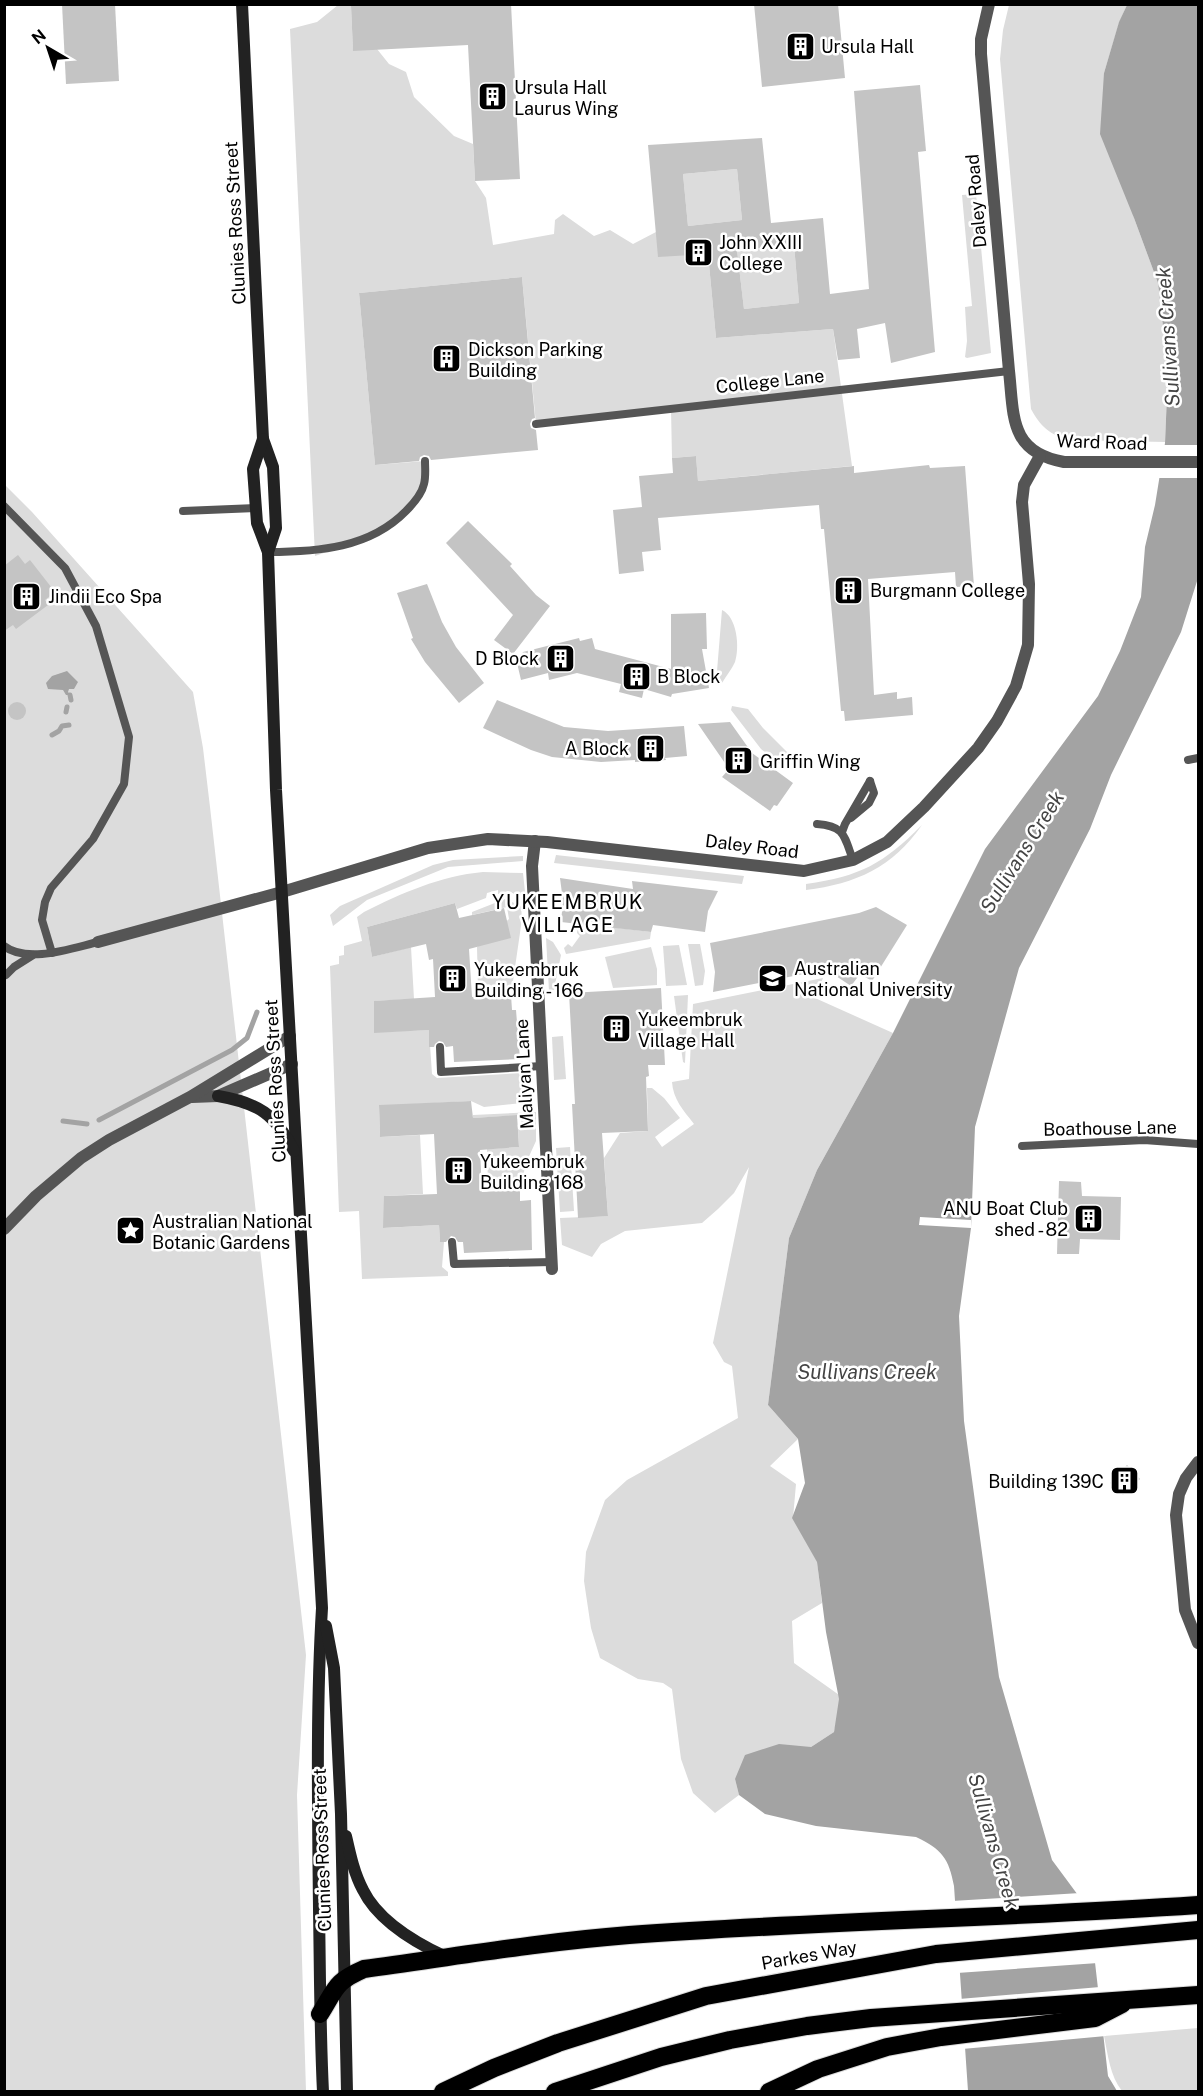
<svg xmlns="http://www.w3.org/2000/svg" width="1203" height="2096" viewBox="0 0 1203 2096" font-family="'Public Sans',sans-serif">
	<rect width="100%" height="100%" fill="#fff"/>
	<g fill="#dcdcdc">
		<polygon points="338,5 380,5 351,6 353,50 377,49 389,64 406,72 414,97 454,136 473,144 475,181 486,198 493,245 554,234 555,220 563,214 594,236 610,230 633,244 656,232 708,254 716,338 833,329 852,466 698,481 696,456 672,458 671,409 536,424 522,277 359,293 375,465 425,461 424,485 412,506 362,540 315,556 290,29 317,22"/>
		<path d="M 1009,5 L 1127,5 L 1119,23 L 1104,73 L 1134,218 L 1158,283 L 1168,370 L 1165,442 L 1069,440 C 1050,435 1040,426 1031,409 L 1000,59 L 1003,30 Z"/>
		<polygon points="737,169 742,220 688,226 683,174"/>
		<polygon points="976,194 991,353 967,358 965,357 967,341 965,307 972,306 962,195"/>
		<polygon points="794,245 799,303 744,309 737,250"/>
		<polygon points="4,484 32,512 193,692 203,748 210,807 306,1655 297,1795 306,2091 5,2091"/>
		<path d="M 722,610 C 737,617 740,647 735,662 C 732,669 726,676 722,683 L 717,671 Z"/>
		<polygon points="732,706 748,709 763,728 789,754 782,766 761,749 731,710"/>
		<path d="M 922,825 C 893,867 856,884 806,890 L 806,884 C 861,876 883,864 922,825 Z"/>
		<polygon points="556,855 744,876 742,884 554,863"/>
		<polygon points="523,856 523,861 448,867 367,900 333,926 330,915 340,906 433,865 453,860"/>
		<path d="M 483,872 L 523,873 L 525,892 L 519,896 L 508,891 L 498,894 L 498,890 L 487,893 L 486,898 L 457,909 L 455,903 L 367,927 L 372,957 L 411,947 L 414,999 L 375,1001 L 374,1032 L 429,1030 L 432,1074 L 437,1078 L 523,1073 L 522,1103 L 484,1107 L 471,1101 L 379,1106 L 380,1137 L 420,1135 L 423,1194 L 384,1196 L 384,1228 L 439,1225 L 440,1242 L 444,1242 L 442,1267 L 448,1272 L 448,1276 L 362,1279 L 359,1211 L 339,1212 L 330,966 L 339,964 L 339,956 L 344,955 L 344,946 L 362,941 L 357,917 L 364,912 C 402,893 440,876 483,872 Z"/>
		<polygon points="505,899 521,906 522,919 511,995 494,996 478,991 477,947 509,919 507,907 472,915 472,912"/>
		<polygon points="578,923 651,932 650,939 566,954 564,948 568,944 572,947 580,936 577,933"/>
		<polygon points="546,938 553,942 561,955 554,990 549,991"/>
		<polygon points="688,944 700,944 705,971 703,985 695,986"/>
		<polygon points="679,945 687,985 666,986 663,946"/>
		<polygon points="651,947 657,969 657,985 613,988 605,957"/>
		<path d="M 823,978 L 815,998 L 893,1033 L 817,1170 L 789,1238 L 768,1405 L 798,1439 L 770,1466 L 796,1484 L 793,1518 L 817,1561 L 822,1603 L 792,1621 L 794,1663 L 842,1697 L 834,1732 L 811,1747 L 735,1779 L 739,1795 L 715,1813 L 693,1793 L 681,1759 L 672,1689 L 663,1683 L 638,1679 L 600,1658 L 591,1628 L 584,1581 L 586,1552 L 605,1500 L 627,1480 L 738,1418 L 732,1366 L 724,1362 L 713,1343 L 749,1167 L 734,1193 L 718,1209 L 702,1223 L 625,1231 L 601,1244 L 592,1257 L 562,1245 L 560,1218 L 608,1216 L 604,1158 L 620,1133 L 648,1131 L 647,1088 L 652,1088 L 664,1098 L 680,1118 L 655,1137 L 662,1147 L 694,1124 C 683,1110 673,1099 672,1082 L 689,1079 L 693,1004 Z"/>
		<polygon points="688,995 685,1063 683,1062 674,996"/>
		<polygon points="563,1036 566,1079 554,1080 552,1037"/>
		<polygon points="536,1112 536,1141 526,1163 520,1190 504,1191 488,1186 487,1149 519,1147 518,1129 522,1128 521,1115 473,1118 473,1115"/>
		<polygon points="570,1147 574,1211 560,1212 556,1148"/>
		<path d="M 1198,2028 L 1198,2091 L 1122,2091 C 1110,2076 1108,2055 1104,2036 Z"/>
	</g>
	<g fill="#a3a3a3">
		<path d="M 1127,5 L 1198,5 L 1198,578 L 1181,632 L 1111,775 L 1090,829 L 1019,968 L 975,1127 L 971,1228 L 959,1316 L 964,1421 L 999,1677 L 1052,1860 L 1089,1910 L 1108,2076 L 1117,2091 L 968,2091 L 954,1886 C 949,1859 942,1849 916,1837 L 816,1826 L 765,1814 L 739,1795 L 735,1779 L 745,1755 L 779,1744 L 811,1747 L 834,1732 L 839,1699 L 826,1632 L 817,1562 L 792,1518 L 805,1483 L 798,1439 L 768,1405 L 789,1238 L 817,1170 L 893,1033 L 985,849 L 1098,696 L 1120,651 L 1141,597 L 1145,547 L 1155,505 L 1165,443 L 1168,370 L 1158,283 L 1134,218 L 1100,134 L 1104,73 L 1119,22 Z"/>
		<polygon points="67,671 78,682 74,689 69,689 68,692 70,695 66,695 63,690 48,689 46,683 52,676"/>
	</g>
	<g fill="#fff">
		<polygon points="1161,445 1198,445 1198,478 1156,478"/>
		<polygon points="920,1217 971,1220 971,1228 919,1225"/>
		<polygon points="1080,1893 1092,1909 1098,1963 957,1973 952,1901"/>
		<polygon points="1100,1987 1106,2036 962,2049 959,1999"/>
	</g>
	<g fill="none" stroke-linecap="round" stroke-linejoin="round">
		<g stroke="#a3a3a3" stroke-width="5">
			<polyline points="70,695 71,700"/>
			<polyline points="66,712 67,707"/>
			<polyline points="52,735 59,731 62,726 69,725"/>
			<polyline points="99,1120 232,1050 247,1038 257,1012"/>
			<polyline points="63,1121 87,1124"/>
		</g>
	</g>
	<g fill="#c4c4c4" fill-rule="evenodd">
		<polygon points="62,4 115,4 119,81 66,84"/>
		<polygon points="380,4 511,4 520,179 475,181 468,45 353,51 351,6"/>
		<polygon points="754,4 838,4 845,78 762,87"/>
		<path d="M 920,85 L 926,151 L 918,152 L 935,352 L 891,363 L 885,323 L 857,329 L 860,358 L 838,360 L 833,329 L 716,338 L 708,254 L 658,257 L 648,145 L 762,138 L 771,223 L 823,218 L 830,294 L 869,289 L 854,91 ZM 737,169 L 742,220 L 688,226 L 683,174 ZM 794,245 L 799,303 L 744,309 L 737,250 Z"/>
		<polygon points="522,277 535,418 532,419 530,424 531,428 536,430 538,450 431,460 429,456 424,455 420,457 419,461 375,465 359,293"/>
		<polygon points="696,456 698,481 854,466 854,473 929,465 930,468 965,466 974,586 956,587 955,572 868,579 874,695 897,692 897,699 912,697 913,715 845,721 844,711 841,711 824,529 821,529 819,505 658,518 661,550 642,552 644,571 619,574 613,510 642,507 639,476 673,473 672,458"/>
		<polygon points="468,521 512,564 510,566 536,595 550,606 513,654 494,640 513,615 446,543"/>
		<polygon points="18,555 25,564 30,560 55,592 45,600 48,605 16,629 13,625 4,631 4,566"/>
		<polygon points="427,584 442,622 456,647 484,683 459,703 425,662 411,639 413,638 397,593"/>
		<polygon points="706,613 707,649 702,649 709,688 672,694 671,697 644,689 642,698 619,692 621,684 577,673 549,680 548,673 521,680 517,663 523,652 579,638 580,641 592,638 595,649 671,669 671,614"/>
		<polygon points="497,700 564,727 608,731 684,726 687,756 665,758 666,760 635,762 635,760 601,762 552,757 531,750 483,728"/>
		<circle cx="17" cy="711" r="9"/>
		<polygon points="730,722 752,753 793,783 777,806 774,805 770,811 722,777 729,769 698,724"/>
		<polygon points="560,878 633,889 632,881 718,891 708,911 705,932 653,925 651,932 561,922 563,901"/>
		<polygon points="455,903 459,918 504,908 511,938 469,949 472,997 511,995 512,1010 516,1010 520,1059 454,1062 453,1046 446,1047 443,1042 439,1041 435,1044 434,1047 429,1047 429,1030 374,1033 374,1001 435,997 433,959 429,960 426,944 372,957 367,927"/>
		<polygon points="876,907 907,925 872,981 860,974 851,986 836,976 834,968 713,992 715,972 710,943 859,913"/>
		<polygon points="661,988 665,1065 648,1065 649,1076 646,1077 648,1131 602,1133 608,1216 578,1218 572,1104 575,1104 569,993"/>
		<polygon points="471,1101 473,1118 517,1115 519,1147 480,1150 482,1192 520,1190 520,1201 531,1200 532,1250 464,1253 463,1242 458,1242 455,1237 451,1236 446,1242 440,1242 439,1225 383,1228 384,1196 437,1194 434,1134 380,1137 379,1105"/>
		<polygon points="1059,1181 1081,1182 1082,1196 1121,1197 1120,1240 1080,1239 1079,1254 1057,1254"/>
		<polygon points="1127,1465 1140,1479 1123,1495 1110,1483"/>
	</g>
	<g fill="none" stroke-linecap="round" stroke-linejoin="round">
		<defs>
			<g id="highway">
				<path d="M 320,2014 C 336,1989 334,1982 364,1969 C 452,1957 540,1942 629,1935 C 818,1921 1009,1918 1198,1905"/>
				<polyline points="443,2092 494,2068 558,2043 706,1996 936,1954 1198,1930"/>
				<polyline points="555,2092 661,2057 730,2040 807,2026 871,2018 1198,1995"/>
				<polyline points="769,2092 818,2069 887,2047 941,2037 1095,2018 1122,2004"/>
			</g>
		</defs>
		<use href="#highway" stroke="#dbdbdb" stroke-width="20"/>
		<g stroke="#555" stroke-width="8">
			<polyline points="536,424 1009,371"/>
			<polyline points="4,506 65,568 96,626 129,737 124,784 93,839 51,888 45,902 42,920 52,953"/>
			<polyline points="183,511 256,508"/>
			<path d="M 268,552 C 318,552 370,548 406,511 C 413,504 422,493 424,484 C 426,477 425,468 425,461"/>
			<polyline points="1188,760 1198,758"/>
			<polyline points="851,818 869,803 874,793 870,781"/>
			<path d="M 817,824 C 845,826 844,836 853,860"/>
			<polyline points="842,832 845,824 870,781"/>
			<path d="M 4,946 C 27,964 72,948 98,942"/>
			<polyline points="6,975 14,967 33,955"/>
			<polyline points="440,1047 441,1072 542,1066"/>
			<polyline points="1022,1146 1144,1140 1198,1144"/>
			<polyline points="452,1242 454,1264 552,1262"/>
		</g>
		<g stroke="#555" stroke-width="12">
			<path d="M 989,4 L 981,39 L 981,54 L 1009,371 C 1014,416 1009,452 1064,462 L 1198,462"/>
			<polyline points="535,841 532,866 552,1269"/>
			<polyline points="98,942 282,892 428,848 488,839 547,842 804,871 853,860 887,842 924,807 978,748 997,721 1016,686 1028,645 1029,584 1022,502 1024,485 1040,456"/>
			<polyline points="192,1097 218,1096 292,1064"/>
			<polyline points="4,1229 36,1196 81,1158 109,1140 190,1097 290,1036"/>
			<polyline points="1198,1462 1186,1478 1179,1494 1176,1515 1185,1610 1198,1643"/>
		</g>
		<g stroke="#222" stroke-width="12">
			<path d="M 242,4 L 263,439 L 273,467 L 276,528 L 268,552 L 276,790 L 322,1608 C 316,1708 318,1809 319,1909 C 320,1970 320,2031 323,2092"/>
			<polyline points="263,439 253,469 257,523 268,552"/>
			<path d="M 218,1096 C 259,1103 275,1114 294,1151"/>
			<polyline points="326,1626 334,1668 341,1814 347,2092"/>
			<path d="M 346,1836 C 350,1854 354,1873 363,1890 C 378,1921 416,1943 446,1957"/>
		</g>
		<use href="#highway" stroke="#000" stroke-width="18"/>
	</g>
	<defs>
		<symbol id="building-square" viewBox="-11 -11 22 22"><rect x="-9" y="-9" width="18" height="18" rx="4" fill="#000" stroke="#fff"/><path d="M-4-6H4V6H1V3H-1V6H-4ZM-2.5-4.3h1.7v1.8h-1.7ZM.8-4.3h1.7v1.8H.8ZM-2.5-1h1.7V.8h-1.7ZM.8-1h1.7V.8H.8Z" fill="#fff"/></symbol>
		<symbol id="university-square" viewBox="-11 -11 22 22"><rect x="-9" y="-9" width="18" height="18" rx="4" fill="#000" stroke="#fff"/><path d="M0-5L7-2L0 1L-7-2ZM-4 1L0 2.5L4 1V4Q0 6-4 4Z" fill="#fff"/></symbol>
		<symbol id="sight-square" viewBox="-11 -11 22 22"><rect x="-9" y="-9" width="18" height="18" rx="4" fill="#000" stroke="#fff"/><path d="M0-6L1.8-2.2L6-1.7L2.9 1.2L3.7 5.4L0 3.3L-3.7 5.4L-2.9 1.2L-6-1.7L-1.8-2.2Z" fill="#fff"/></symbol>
	</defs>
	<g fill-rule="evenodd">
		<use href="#building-square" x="784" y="30" width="33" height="33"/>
		<use href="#building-square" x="476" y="80" width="33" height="33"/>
		<use href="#building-square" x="682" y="236" width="33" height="33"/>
		<use href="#building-square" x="430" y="342" width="33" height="33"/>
		<use href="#building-square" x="832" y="574" width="33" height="33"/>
		<use href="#building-square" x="10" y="580" width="33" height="33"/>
		<use href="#building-square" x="544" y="642" width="33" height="33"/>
		<use href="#building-square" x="620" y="660" width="33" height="33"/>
		<use href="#building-square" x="634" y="732" width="33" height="33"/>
		<use href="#building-square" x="722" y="744" width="33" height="33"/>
		<use href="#university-square" x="756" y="962" width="33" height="33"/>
		<use href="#building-square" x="436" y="962" width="33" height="33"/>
		<use href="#building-square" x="600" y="1012" width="33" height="33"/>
		<use href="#building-square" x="442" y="1154" width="33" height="33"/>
		<use href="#building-square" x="1072" y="1202" width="33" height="33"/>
		<use href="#sight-square" x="114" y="1214" width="33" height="33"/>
		<use href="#building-square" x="1108" y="1464" width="33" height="33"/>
	</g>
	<g text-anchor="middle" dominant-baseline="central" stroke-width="5" stroke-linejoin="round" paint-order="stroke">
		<g font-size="18" fill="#000" stroke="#fff" text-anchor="start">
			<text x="821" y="46">Ursula Hall</text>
			<text x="514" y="87">Ursula Hall<tspan x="514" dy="21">Laurus Wing</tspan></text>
			<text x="719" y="242">John XXIII<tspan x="719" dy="21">College</tspan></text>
			<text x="468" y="349">Dickson Parking<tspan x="468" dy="21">Building</tspan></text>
			<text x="870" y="590">Burgmann College</text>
			<text x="48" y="596">Jindii Eco Spa</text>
			<text x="539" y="658" text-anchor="end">D Block</text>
			<text x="657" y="676">B Block</text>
			<text x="629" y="748" text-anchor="end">A Block</text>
			<text x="760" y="761">Griffin Wing</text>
			<text x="794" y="968">Australian<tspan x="794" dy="21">National University</tspan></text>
			<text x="474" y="969">Yukeembruk<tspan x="474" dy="21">Building - 166</tspan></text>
			<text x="638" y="1019">Yukeembruk<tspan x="638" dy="21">Village Hall</tspan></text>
			<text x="480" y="1161">Yukeembruk<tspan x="480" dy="21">Building 168</tspan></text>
			<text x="1068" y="1208" text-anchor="end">ANU Boat Club<tspan x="1068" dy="21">shed - 82</tspan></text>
			<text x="152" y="1221">Australian National<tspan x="152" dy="21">Botanic Gardens</tspan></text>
			<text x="1104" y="1481" text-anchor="end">Building 139C</text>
		</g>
		<g font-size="18" fill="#000" stroke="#fff">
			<text transform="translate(976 201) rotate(-95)">Daley Road</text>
			<text transform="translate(235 223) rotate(-93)">Clunies Ross Street</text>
			<text transform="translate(770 381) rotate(-6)">College Lane</text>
			<text transform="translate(1102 442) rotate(2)">Ward Road</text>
			<text transform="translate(752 846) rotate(7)">Daley Road</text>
			<text transform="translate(524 1074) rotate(-93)">Maliyan Lane</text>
			<text transform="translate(275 1081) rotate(-93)">Clunies Ross Street</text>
			<text transform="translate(1110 1128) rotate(-1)">Boathouse Lane</text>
			<text transform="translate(322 1850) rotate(-92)">Clunies Ross Street</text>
			<text transform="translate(809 1955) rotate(-10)">Parkes Way</text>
		</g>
		<g font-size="20" font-style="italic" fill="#444" stroke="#fff">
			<text transform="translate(1168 337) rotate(-94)">Sullivans Creek</text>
			<text transform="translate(1022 852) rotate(-58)">Sullivans Creek</text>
			<text x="867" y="1372">Sullivans Creek</text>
			<text transform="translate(994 1841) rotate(74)">Sullivans Creek</text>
		</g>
		<g font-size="20" letter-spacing="1.5" fill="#000" stroke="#fff">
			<text x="568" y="902">YUKEEMBRUK<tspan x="568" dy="23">VILLAGE</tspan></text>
		</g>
	</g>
	<rect width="1203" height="2096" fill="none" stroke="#000000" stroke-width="12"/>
	<g transform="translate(48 48) rotate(321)" stroke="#ffffff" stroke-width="4.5" paint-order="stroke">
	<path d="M0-4.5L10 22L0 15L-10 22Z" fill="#000000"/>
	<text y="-9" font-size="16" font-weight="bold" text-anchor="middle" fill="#000000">N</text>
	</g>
</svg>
